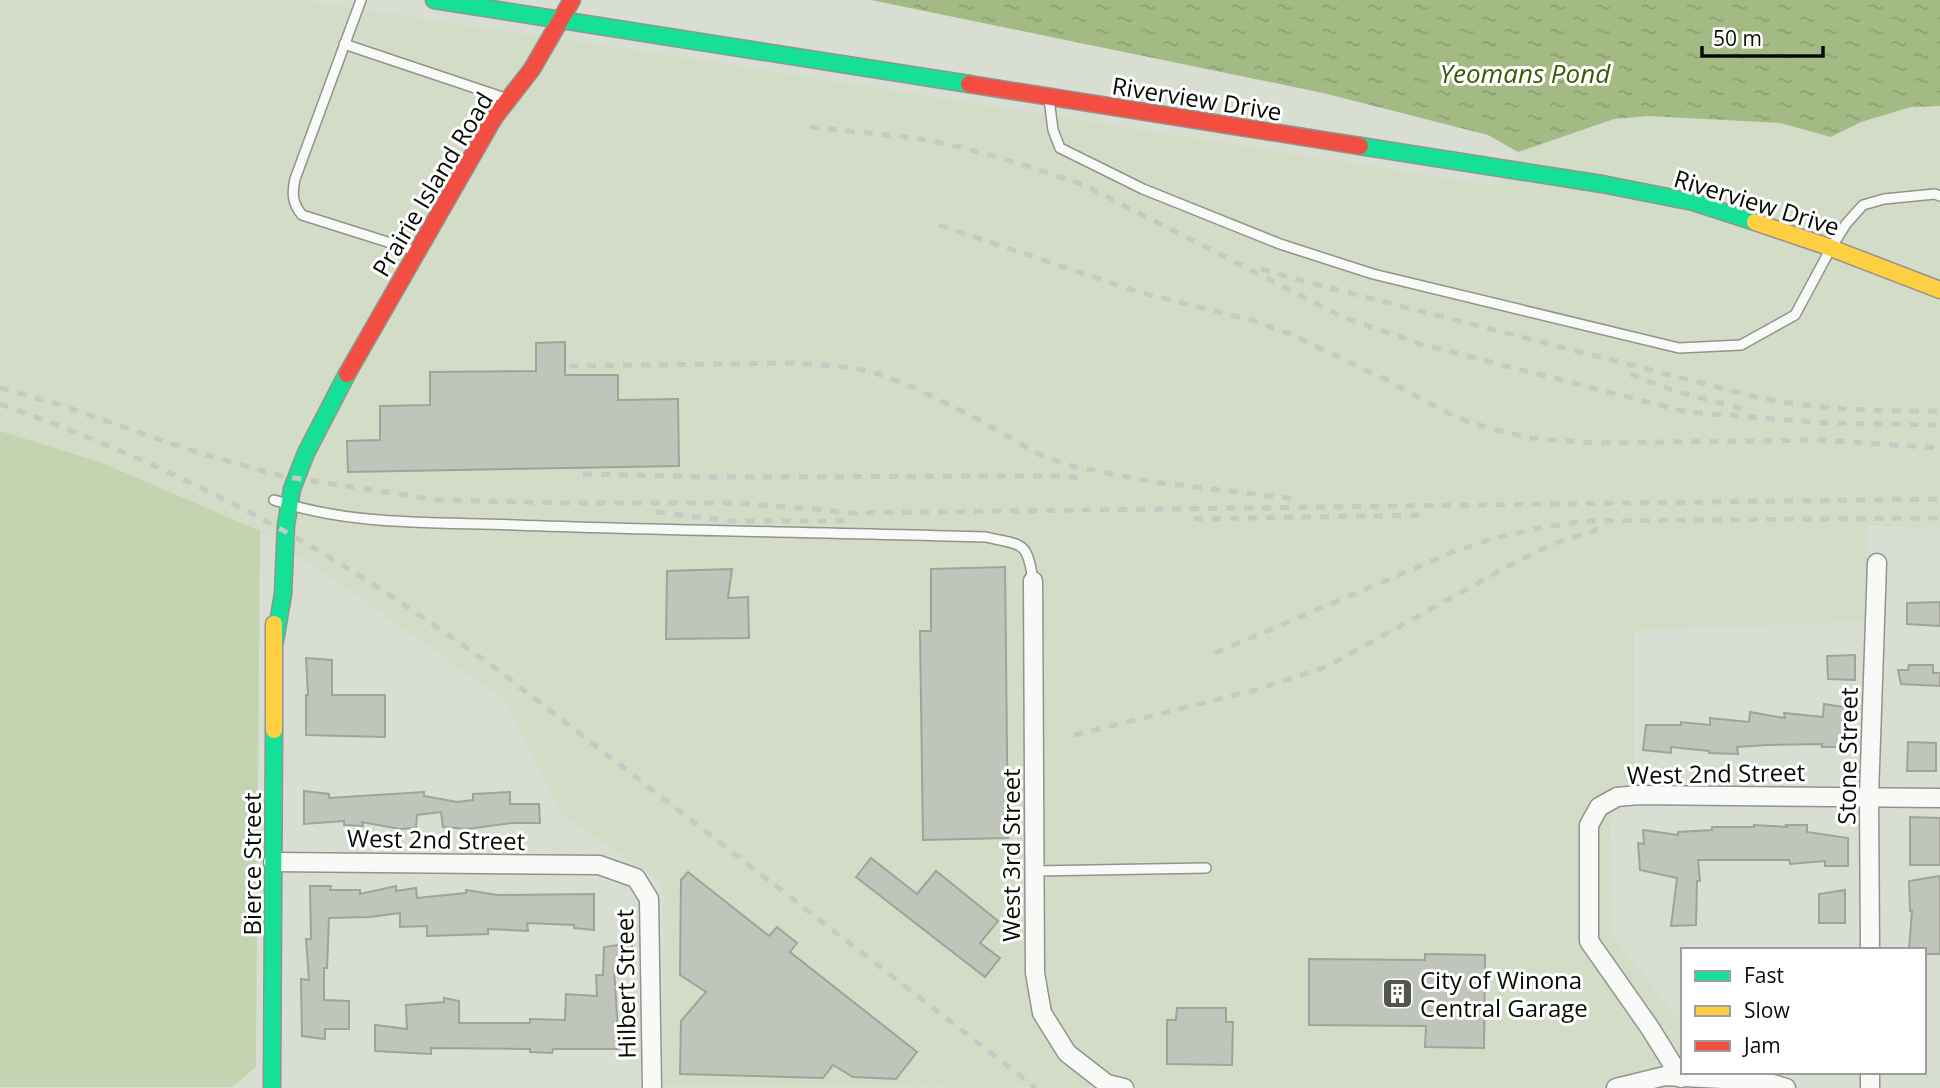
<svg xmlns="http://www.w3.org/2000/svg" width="1940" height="1088" viewBox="0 0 1940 1088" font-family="'Open Sans',sans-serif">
	<defs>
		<pattern id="water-ripples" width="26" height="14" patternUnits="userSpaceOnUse" patternTransform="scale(1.75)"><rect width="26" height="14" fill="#a3ba85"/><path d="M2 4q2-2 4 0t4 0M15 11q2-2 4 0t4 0" fill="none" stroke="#8b9f71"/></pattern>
	</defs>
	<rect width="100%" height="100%" fill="#d9ded3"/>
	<polygon fill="#d2dcc7" points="0,0 299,0 726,64 1495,186 1523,150 1614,119 1650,116 1780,123 1831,137 1861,122 1911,107 1940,106 1940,529 1867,525 1866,621 1634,631 1634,771 1610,821 1612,935 1683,1025 1683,1072 1732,1088 663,1086 663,883 563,815 503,699 316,567 260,531 100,462 0,431"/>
	<polygon fill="#c4d4b0" points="0,431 100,462 260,531 256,1067 232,1087 0,1087"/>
	<polygon fill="url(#water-ripples)" points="871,0 1940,0 1940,106 1911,107 1861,122 1831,137 1780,123 1649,116 1614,119 1518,152 1488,135 1323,93"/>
	<g fill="#c0c5bb" stroke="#9fa39a" stroke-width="2">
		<polygon points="565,342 565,375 618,375 618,400 678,399 679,466 348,472 347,441 380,440 380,406 430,405 430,372 536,371 536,343"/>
		<polygon points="1005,567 1008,838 923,840 920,631 931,631 931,569"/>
		<polygon points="732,569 728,598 748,597 749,638 666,639 667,571"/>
		<polygon points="1940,602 1940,626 1907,624 1907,603"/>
		<polygon points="1855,655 1855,680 1828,679 1827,656"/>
		<polygon points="306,658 332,660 332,695 385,695 385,737 306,735 306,695 308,695"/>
		<polygon points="1909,665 1933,665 1933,673 1940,673 1940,686 1901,684 1898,670 1908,670"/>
		<polygon points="1824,704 1844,707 1848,747 1822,747 1822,744 1767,745 1737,747 1738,754 1709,753 1709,751 1671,747 1671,753 1643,750 1646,725 1681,725 1681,722 1710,725 1710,718 1749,722 1750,712 1785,718 1784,713 1823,717"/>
		<polygon points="1908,742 1936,743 1936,771 1907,771"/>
		<polygon points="304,791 329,794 329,798 424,792 424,796 457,802 473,800 473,794 510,792 510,804 539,804 540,823 511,823 467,829 443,827 441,812 417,815 416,828 400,829 362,822 363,826 344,825 344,821 304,824"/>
		<polygon points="1910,817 1940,818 1940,865 1910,865"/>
		<polygon points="1754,825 1787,827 1786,825 1807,825 1807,832 1848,838 1848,866 1825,866 1825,861 1790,864 1789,860 1698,860 1700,881 1697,881 1696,925 1671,926 1677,878 1640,870 1638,843 1644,844 1643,830 1678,835 1678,832 1712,830 1712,827 1754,827"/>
		<polygon points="871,858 917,894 936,871 998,921 980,943 1000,958 985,977 856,877"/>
		<polygon points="688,872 769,936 777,927 797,943 790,952 917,1052 896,1079 853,1077 833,1065 823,1078 680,1074 681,1021 706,992 680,975 681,880"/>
		<polygon points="1940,876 1940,954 1924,954 1924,950 1909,950 1912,911 1910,911 1909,881"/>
		<polygon points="310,886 331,886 330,890 360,890 360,894 396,886 396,891 416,888 417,898 466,893 466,890 497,895 594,894 594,930 574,928 574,925 527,923 528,931 488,929 488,934 427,936 427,926 400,927 400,913 370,917 329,918 327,968 324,968 324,1000 349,1001 349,1029 325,1029 325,1039 302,1036 301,979 309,980 306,939 311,939"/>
		<polygon points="1845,890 1845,923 1819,923 1819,894"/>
		<polygon points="632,943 632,967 614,967 619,1049 553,1049 552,1053 530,1052 530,1049 431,1048 431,1054 375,1051 375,1025 407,1029 406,1005 444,1002 444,998 459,1001 459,1023 530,1023 530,1019 565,1020 566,994 597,996 596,975 603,975 604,947"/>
		<polygon points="1425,954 1485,955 1484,1048 1425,1047 1426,1026 1309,1025 1309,959 1425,960"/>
		<polygon points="1177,1008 1226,1008 1226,1022 1233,1022 1232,1065 1167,1064 1167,1020 1176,1020"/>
	</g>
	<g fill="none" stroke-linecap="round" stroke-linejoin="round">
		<defs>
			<g id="lane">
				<path d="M 361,0 L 295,179 C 292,193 292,203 302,215 L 416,251"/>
				<polyline points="344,44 505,98"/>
				<polyline points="1049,99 1053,130 1060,148 1143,189 1280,244 1373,274 1679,348 1741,345 1795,315 1831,248 1846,224 1863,205 1884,199 1935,194 1940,196"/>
				<path d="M 274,500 C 351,526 434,522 515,525 C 672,531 829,532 986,537 C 1023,546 1027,540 1033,581"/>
				<polyline points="1035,871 1206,868"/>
			</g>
			<g id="street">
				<polyline points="1033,581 1035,973 1042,1013 1067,1053 1107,1084 1124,1088"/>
				<polyline points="273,862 599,865 636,878 649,899 652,1088"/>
				<polyline points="1870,950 1869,796 1877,563"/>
				<polyline points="1870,1072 1870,1088"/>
				<polyline points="1681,1078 1650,1028 1589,941 1589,825 1599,807 1617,797 1639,795 1940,798"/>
				<polyline points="1616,1088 1665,1076 1762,1081 1786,1088"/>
			</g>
			<g id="fast">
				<polyline points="434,0 969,84"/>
				<polyline points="1360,146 1602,184 1693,202 1755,222"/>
				<polyline points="275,641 283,594 286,525 292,489 306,453 347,374"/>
				<polyline points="272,1088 274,730"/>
			</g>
			<g id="slow">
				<polyline points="1755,222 1823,245 1940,290"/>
				<polyline points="274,730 274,624"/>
			</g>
			<g id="jam">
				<polyline points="969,84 1360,146"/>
				<polyline points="347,374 494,118 532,69 572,0"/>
			</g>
		</defs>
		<use href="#lane" stroke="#90948c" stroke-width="12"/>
		<use href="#street" stroke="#90948c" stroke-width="21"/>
		<use href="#fast" stroke="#90948c" stroke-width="19"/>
		<use href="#slow" stroke="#90948c" stroke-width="19"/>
		<use href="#jam" stroke="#90948c" stroke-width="19"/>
		<use href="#lane" stroke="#f9faf8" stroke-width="9"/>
		<use href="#street" stroke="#f9faf8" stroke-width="18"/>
		<use href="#fast" stroke="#16e098" stroke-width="16"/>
		<use href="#slow" stroke="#ffcf43" stroke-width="16"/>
		<use href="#jam" stroke="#f24e42" stroke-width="16"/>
		<g stroke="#c7c9c5" stroke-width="5" stroke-dasharray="9 9" stroke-linecap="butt">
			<polyline points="810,127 915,138 960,147 1021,164 1084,185 1343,317 1420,344 1687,412 1827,423 1940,425"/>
			<polyline points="939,225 1135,291 1255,321 1290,334 1383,378 1455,417 1491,429 1532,438 1595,443 1821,440 1940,448"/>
			<path d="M 1261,269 L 1307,282 L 1752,396 C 1814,410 1876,411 1940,411"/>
			<polyline points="569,366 794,363 854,368 882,375 915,388 981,421 1042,456 1072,466 1154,482 1296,499"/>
			<polyline points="1630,374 1675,391 1747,410"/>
			<polyline points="0,388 57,404 193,451 281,476 438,500 561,503 739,503 855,513 1940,499"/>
			<path d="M 0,404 C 113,444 226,495 329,557 C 386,591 440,629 494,667 L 1036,1088"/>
			<polyline points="583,474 714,477 1060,476 1086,478"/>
			<polyline points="656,512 732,521 851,521"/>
			<polyline points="1194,519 1421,515"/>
			<polyline points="1215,653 1453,552 1495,538 1544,527 1585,521 1940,518"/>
			<polyline points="1074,735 1252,691 1326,667 1516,562 1550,545 1605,527"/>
		</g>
	</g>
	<defs>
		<symbol id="building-square" viewBox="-11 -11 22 22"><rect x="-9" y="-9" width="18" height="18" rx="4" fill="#52564e" stroke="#fff"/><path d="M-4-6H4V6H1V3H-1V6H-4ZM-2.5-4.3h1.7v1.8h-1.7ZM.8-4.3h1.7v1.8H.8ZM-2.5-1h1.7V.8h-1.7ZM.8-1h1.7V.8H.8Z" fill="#fff"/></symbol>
	</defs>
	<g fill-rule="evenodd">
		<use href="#building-square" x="1380" y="976" width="35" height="35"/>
	</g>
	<g text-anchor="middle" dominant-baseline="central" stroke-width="6" stroke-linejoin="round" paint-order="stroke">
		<g font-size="24" fill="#090c06" stroke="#fff">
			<text transform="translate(1197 98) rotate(9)">Riverview Drive</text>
			<text transform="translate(432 184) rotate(-59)">Prairie Island Road</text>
			<text transform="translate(1757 202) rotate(17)">Riverview Drive</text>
			<text transform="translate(1847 756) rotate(-89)">Stone Street</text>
			<text transform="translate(1716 773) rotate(-1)">West 2nd Street</text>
			<text transform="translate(436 839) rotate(1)">West 2nd Street</text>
			<text transform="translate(1010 855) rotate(-90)">West 3rd Street</text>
			<text transform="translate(251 864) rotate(-90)">Bierce Street</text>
			<text transform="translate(625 984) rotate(-91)">Hilbert Street</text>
		</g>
		<g font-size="24" fill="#090c06" stroke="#fff" text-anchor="start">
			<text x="1420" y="979">City of Winona<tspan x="1420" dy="28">Central Garage</tspan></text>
		</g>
		<g font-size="26" font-style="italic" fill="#3e5808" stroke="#fff">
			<text x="1525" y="73">Yeomans Pond</text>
		</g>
	</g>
	<rect x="1681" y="948" width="245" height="126" fill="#ffffff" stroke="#9d9e9b" stroke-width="2"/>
	<rect x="1695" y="971" width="35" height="10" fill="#16e098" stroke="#9d9e9b" stroke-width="2"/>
	<text x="1744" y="983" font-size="21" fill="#090c06">Fast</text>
	<rect x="1695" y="1006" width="35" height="10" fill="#ffcf43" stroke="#9d9e9b" stroke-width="2"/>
	<text x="1744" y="1018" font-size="21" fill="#090c06">Slow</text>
	<rect x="1695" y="1041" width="35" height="10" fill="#f24e42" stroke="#9d9e9b" stroke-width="2"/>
	<text x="1744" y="1053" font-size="21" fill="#090c06">Jam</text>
	<path d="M1702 46v10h121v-10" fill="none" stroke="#090c06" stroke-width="3.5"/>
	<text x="1713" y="46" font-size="21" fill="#090c06" stroke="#ffffff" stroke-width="5" paint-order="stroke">50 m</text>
</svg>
